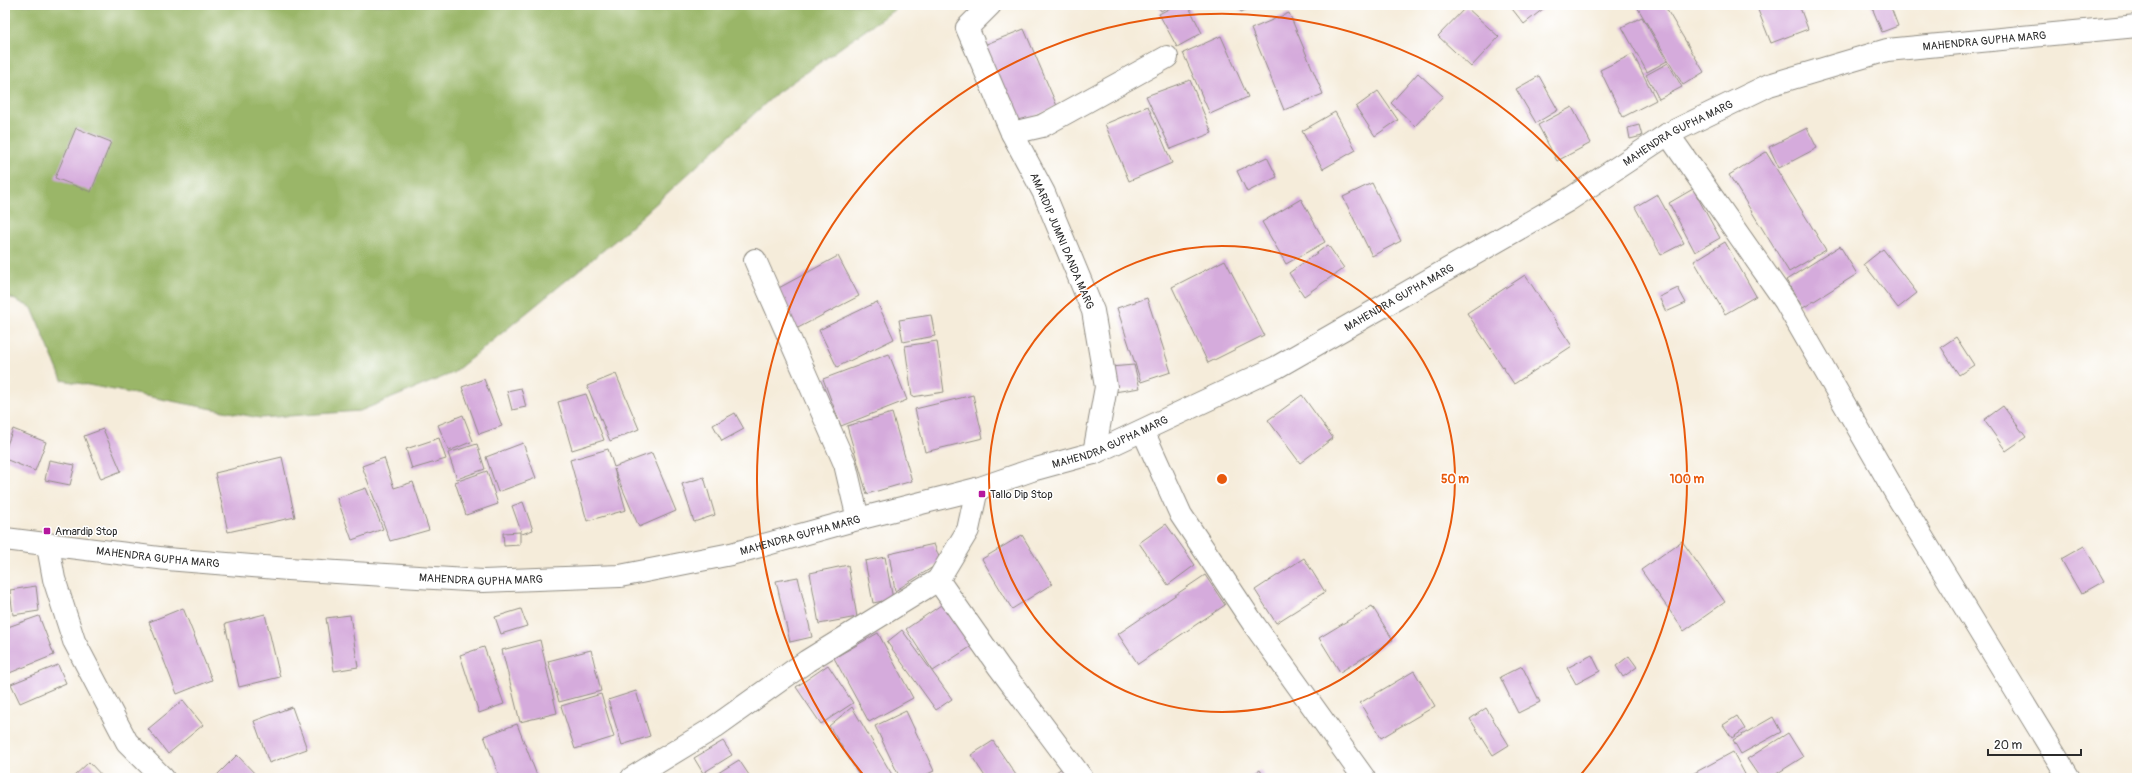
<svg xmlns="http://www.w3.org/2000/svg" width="2142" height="783" viewBox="0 0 2142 783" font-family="Pangolin,sans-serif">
	<rect width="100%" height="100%" fill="#fff"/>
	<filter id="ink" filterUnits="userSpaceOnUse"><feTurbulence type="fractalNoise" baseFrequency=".025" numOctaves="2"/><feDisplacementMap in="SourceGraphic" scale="8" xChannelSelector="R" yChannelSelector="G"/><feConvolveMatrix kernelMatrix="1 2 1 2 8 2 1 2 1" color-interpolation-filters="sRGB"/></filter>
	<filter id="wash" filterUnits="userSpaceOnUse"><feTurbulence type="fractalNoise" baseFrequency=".012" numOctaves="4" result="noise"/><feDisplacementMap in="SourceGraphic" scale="16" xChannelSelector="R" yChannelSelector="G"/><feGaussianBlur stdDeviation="0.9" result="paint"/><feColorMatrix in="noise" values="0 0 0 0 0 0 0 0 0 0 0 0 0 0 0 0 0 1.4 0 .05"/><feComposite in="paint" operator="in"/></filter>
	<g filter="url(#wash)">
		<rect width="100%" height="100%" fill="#f5ecda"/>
		<polygon fill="#9ab667" stroke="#627049" points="5,5 901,5 778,92 617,239 453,373 360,411 260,418 62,380 32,308 5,295"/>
		<g id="blocks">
			<g fill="#d5abdc">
				<polygon points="1157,5 1171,5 1161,11"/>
				<polygon points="1176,5 1188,5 1202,33 1177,47 1159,14"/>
				<polygon points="1238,5 1257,5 1241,12"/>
				<polygon points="1509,5 1548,5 1524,24"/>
				<polygon points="1636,5 1664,5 1704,72 1683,85"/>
				<polygon points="1756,5 1799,5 1808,29 1771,43"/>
				<polygon points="1871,5 1890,5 1898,26 1882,32"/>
				<polygon points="1466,7 1499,37 1471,67 1438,36"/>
				<polygon points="1289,13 1323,94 1284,110 1251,29"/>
				<polygon points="1642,17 1667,61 1647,72 1622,27"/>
				<polygon points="1024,29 1057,106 1016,125 979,47"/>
				<polygon points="1221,36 1248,97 1210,114 1183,53"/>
				<polygon points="1633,54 1656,100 1623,117 1600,70"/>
				<polygon points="1668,63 1682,87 1659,99 1646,75"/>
				<polygon points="1418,73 1443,96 1415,126 1391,103"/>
				<polygon points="1539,76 1558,110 1536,123 1516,89"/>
				<polygon points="1190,80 1212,133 1171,149 1146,96"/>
				<polygon points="1378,91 1398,120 1375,136 1356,107"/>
				<polygon points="1148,106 1172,163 1129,181 1105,124"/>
				<polygon points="1572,107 1591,143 1557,161 1538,125"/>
				<polygon points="1335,112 1356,150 1323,169 1302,131"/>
				<polygon points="1639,125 1642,136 1630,139 1628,128"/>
				<polygon points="76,128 111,142 91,192 55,178"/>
				<polygon points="1807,128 1817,148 1779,168 1769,147"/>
				<polygon points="1766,152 1826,250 1789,272 1729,175"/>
				<polygon points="1267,157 1277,177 1247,192 1237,171"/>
				<polygon points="1372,183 1401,241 1372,256 1343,197"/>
				<polygon points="1693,189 1720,238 1695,252 1669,203"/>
				<polygon points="1657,194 1684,243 1661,255 1635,207"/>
				<polygon points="1301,199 1325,242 1286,264 1262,222"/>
				<polygon points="1725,242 1756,296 1725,314 1694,261"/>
				<polygon points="1328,245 1344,268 1304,296 1289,273"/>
				<polygon points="1840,246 1857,274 1803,308 1786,280"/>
				<polygon points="1883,249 1917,293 1898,308 1864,264"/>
				<polygon points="838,256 859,296 796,329 775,290"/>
				<polygon points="1225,260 1264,335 1208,363 1172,287"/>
				<polygon points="1525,275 1572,346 1514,384 1467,313"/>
				<polygon points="1678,288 1686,303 1666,312 1659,297"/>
				<polygon points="1147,298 1171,372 1141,382 1117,308"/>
				<polygon points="877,302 894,339 837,367 819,330"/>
				<polygon points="931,315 935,336 903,342 899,320"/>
				<polygon points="1956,337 1974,365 1959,375 1941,347"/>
				<polygon points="937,341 944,392 912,397 905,346"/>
				<polygon points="889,354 907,400 841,426 823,379"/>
				<polygon points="1134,365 1140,388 1114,392 1110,367"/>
				<polygon points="616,374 639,429 610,441 587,386"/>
				<polygon points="484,379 502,426 479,434 462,387"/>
				<polygon points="521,388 526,407 512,410 507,391"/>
				<polygon points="586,394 604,440 572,450 558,402"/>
				<polygon points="973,395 983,438 925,452 915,409"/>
				<polygon points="1302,395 1333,438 1300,463 1268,420"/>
				<polygon points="2003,406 2026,437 2006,451 1984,420"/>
				<polygon points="735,413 744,429 722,441 713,425"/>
				<polygon points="892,413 912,481 867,494 847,426"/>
				<polygon points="463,415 473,441 449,451 438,425"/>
				<polygon points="13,429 46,442 35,471 5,459 5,450"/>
				<polygon points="103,429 121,471 101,479 84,436"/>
				<polygon points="439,438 446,459 412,469 406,449"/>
				<polygon points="523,443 536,478 498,492 486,457"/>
				<polygon points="477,444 485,469 457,479 448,453"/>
				<polygon points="608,449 614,467 652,453 676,511 639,527 614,469 626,510 587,521 570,460"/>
				<polygon points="282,457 295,517 228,532 215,473"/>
				<polygon points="384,458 394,488 413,482 429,530 390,541 362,466"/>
				<polygon points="49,460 75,465 70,485 45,480"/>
				<polygon points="487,471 498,504 466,515 455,482"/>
				<polygon points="704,477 715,515 694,522 682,484"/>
				<polygon points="366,488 383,529 352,540 337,498"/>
				<polygon points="523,502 533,530 522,534 512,506"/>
				<polygon points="1166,524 1195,565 1168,585 1139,543"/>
				<polygon points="520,532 520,545 504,546 503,533"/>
				<polygon points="1022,535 1052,584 1012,609 982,559"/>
				<polygon points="1682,541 1725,602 1684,631 1641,570"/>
				<polygon points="934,544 941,562 895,591 889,554"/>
				<polygon points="2084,546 2104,581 2081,594 2061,559"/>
				<polygon points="885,557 893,599 873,603 865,561"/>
				<polygon points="1304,558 1325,592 1276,623 1255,590"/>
				<polygon points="848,565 857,617 819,624 810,573"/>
				<polygon points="1205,575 1225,605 1138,664 1118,634"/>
				<polygon points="798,577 812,637 790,642 776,581"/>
				<polygon points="36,586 39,611 13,615 10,590"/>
				<polygon points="5,587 9,617 5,618"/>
				<polygon points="944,603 972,646 933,671 906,629"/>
				<polygon points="1372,606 1393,640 1340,672 1319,638"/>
				<polygon points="183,608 212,680 177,694 149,622"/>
				<polygon points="521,609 527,626 501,634 495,617"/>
				<polygon points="265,614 280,677 239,687 225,624"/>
				<polygon points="350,615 358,667 334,671 326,618"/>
				<polygon points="39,616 54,655 7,674 5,668 5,628"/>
				<polygon points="902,630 952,699 936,710 887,642"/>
				<polygon points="878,633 913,698 869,722 834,658"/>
				<polygon points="540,640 557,713 520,722 502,650"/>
				<polygon points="484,647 504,704 479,713 460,655"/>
				<polygon points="591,650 601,691 559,702 548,661"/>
				<polygon points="1592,655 1600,671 1576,684 1567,668"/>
				<polygon points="1629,656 1637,667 1623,677 1616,666"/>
				<polygon points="58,665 66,683 20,703 11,684"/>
				<polygon points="828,665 853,703 821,724 796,687"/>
				<polygon points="1522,666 1540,702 1518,713 1500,677"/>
				<polygon points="1414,671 1435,706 1381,738 1360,703"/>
				<polygon points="636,691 650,736 622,745 608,700"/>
				<polygon points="601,694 614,737 575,749 561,706"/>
				<polygon points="183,700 203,725 168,754 148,729"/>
				<polygon points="292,707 307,749 269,763 254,721"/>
				<polygon points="852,707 894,778 861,778 829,726"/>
				<polygon points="1486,708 1509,745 1493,755 1470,719"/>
				<polygon points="906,711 934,771 919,778 900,778 875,726"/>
				<polygon points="1737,716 1745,729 1732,738 1723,725"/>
				<polygon points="1773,717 1781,732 1741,754 1733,740"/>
				<polygon points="517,724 538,778 500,778 484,736"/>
				<polygon points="1788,733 1803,757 1770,778 1760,778 1747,759"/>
				<polygon points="723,741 732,755 703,773 694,758"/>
				<polygon points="993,741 1018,778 986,778 971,755"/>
				<polygon points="1733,752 1747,778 1685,778"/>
				<polygon points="237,755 259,778 214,778"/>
				<polygon points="739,760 751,778 710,778"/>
				<polygon points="89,762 104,778 72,778"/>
				<polygon points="1062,768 1069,778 1047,778"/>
				<polygon points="1260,770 1265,778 1247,778"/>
			</g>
		</g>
	</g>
	<g filter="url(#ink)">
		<use href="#blocks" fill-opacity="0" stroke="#908c82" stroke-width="1"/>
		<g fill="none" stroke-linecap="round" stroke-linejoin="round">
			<defs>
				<g id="street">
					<polyline points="990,5 967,28 1012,133"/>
					<polyline points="1668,134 1785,301 1899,499 2069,778"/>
					<polyline points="755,260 845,464 858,519"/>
					<polyline points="1143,431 1181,515 1255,626 1364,778"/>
					<polyline points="1094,453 1106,387 1093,311 1044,193 1012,133 1042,126 1167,57"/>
					<polyline points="48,546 54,579 74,641 127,742 163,778"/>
					<polyline points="938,580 999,667 1082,778"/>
					<polyline points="632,778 712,729 807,661 938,580 968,530 977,489"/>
				</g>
				<g id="primary">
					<path id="s1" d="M 5,539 L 167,559 L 288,569 L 483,581 L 620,576 L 731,554 L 858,519 L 977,489 L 1032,470 L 1094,453 L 1277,367 L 1567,201 L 1668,134 L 1769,85 L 1887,50 L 2137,26"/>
				</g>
			</defs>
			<use href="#street" stroke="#908c82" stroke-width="24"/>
			<use href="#primary" stroke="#908c82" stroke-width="24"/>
			<use href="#street" stroke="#fff" stroke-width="22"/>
			<use href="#primary" stroke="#fff" stroke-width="22"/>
		</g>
	</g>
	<g fill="none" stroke="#e8590c" stroke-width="2">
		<circle cx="1222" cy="479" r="233"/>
		<path d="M866 778A465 465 0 1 1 1578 778"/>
	</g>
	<g fill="#b5179e" stroke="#fff" stroke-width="1.5">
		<rect x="978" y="490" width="8" height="8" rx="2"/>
		<rect x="43" y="527" width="8" height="8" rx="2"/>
	</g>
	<g text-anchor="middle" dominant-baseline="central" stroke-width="3" stroke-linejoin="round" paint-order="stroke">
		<g font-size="11" fill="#2b2b2b" stroke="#fff">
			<text stroke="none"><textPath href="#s1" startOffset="2098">MAHENDRA GUPHA MARG</textPath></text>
			<text stroke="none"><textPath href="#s1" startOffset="1774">MAHENDRA GUPHA MARG</textPath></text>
			<text transform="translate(1062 241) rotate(67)">AMARDIP JUMNI DANDA MARG</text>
			<text stroke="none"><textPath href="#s1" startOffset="1450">MAHENDRA GUPHA MARG</textPath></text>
			<text stroke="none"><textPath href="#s1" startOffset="1126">MAHENDRA GUPHA MARG</textPath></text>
			<text stroke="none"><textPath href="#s1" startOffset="802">MAHENDRA GUPHA MARG</textPath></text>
			<text stroke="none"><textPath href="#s1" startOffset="154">MAHENDRA GUPHA MARG</textPath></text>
			<text stroke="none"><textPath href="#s1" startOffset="478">MAHENDRA GUPHA MARG</textPath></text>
		</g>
		<g font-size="11" fill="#2b2b2b" stroke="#fff" text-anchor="start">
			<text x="990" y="494">Tallo Dip Stop</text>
			<text x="55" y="531">Amardip Stop</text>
		</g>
	</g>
	<circle cx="1222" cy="479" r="6" fill="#e8590c" stroke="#fff" stroke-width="2"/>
	<g font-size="12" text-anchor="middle" font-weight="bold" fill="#e8590c" stroke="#fff" stroke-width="3" stroke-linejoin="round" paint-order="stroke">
		<text x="1455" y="483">50 m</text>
		<text x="1687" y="483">100 m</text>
	</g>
	<rect width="2142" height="783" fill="none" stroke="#fff" stroke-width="20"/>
	<path d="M1988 749v6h93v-6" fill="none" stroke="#2b2b2b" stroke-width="2"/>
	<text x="1994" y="749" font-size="12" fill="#2b2b2b" stroke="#ffffff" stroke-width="3" paint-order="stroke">20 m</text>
</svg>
